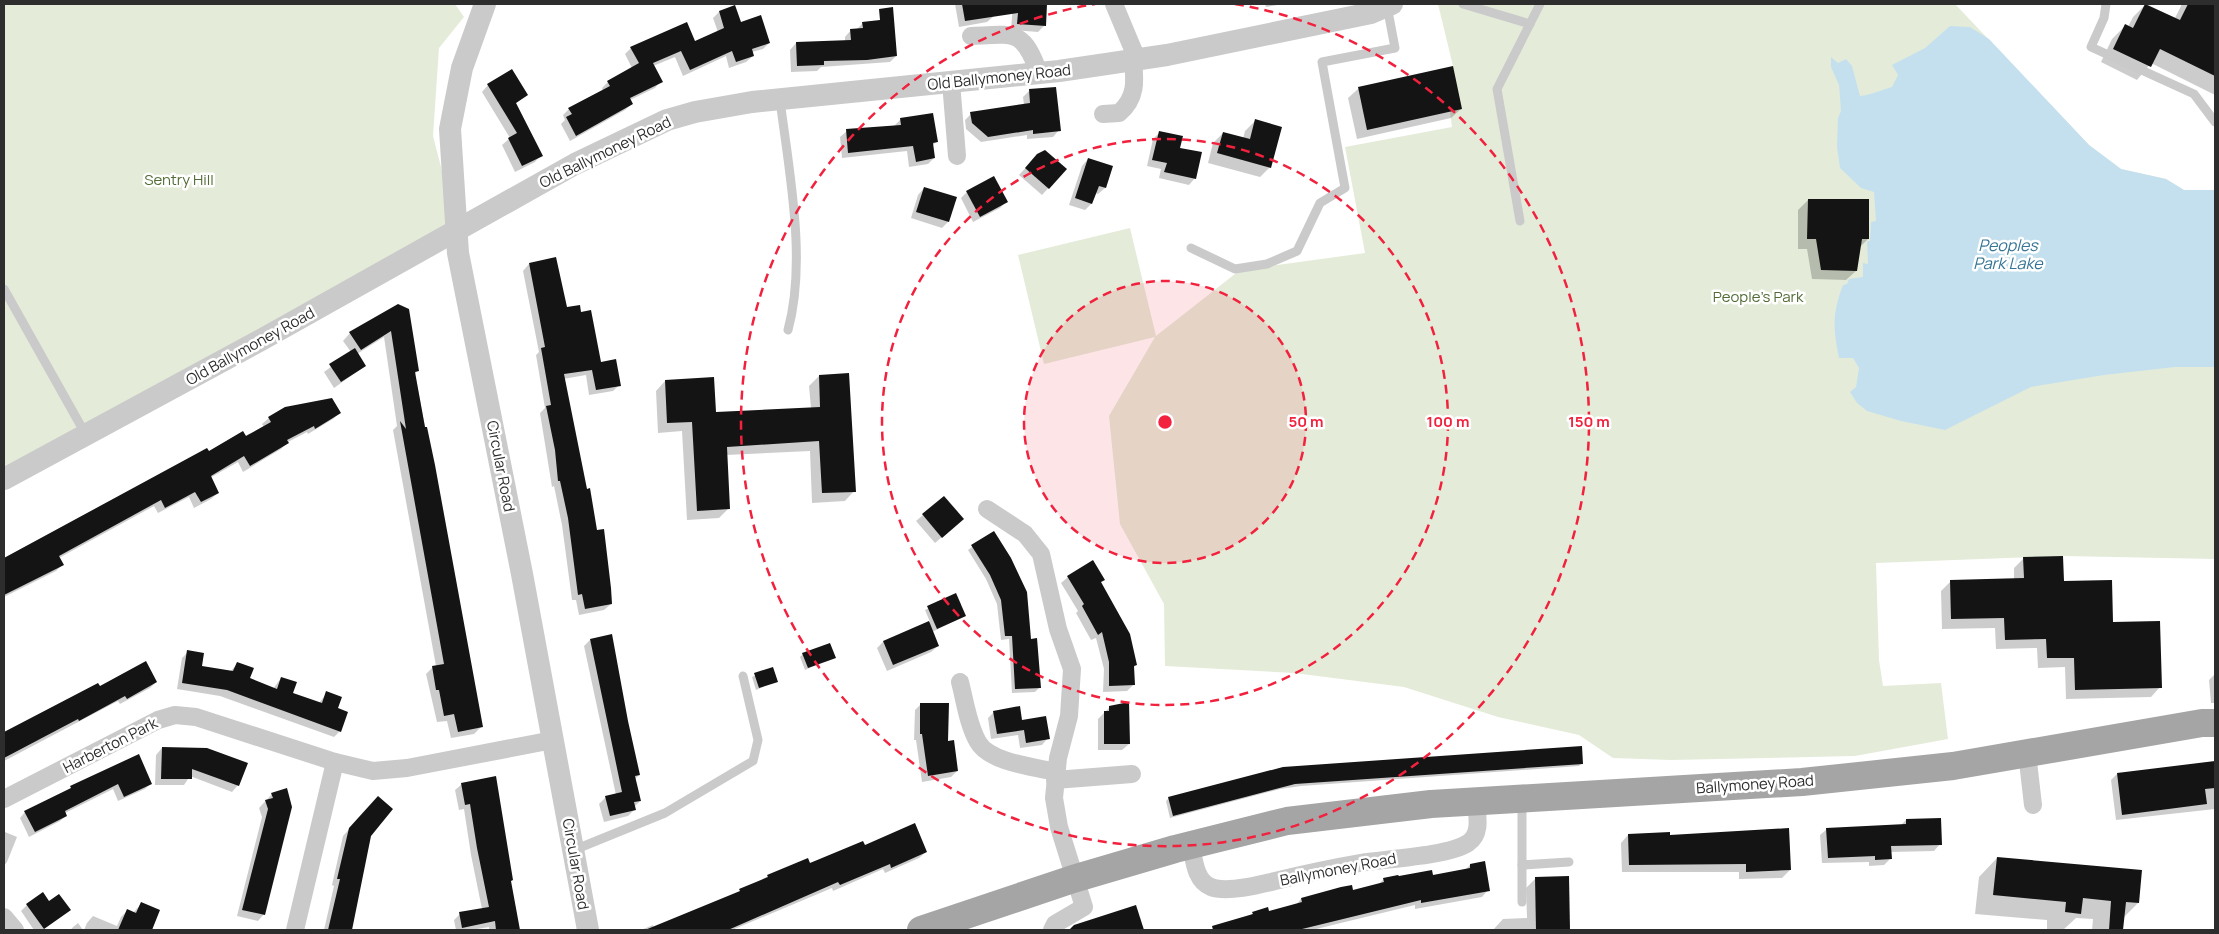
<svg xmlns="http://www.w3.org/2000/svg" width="2219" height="934" viewBox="0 0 2219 934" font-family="Manrope,sans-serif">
	<rect width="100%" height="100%" fill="#fff"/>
	<g fill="#e4ecd9">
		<polygon points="4,4 455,4 464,17 439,48 433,136 457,229 4,469"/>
		<polygon points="1438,4 1955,4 2089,145 2121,169 2166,179 2184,190 2215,190 2215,559 2063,556 1876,563 1879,660 1883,686 1941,683 1948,739 1855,756 1671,760 1613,758 1579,735 1498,717 1404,687 1294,673 1165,666 1164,604 1120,524 1109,416 1155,337 1044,364 1018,255 1130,228 1156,336 1240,270 1365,253 1345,147 1452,127 1450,112 1453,66"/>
	</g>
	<path fill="#c4e0ee" d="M 1950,26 L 1970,27 L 1989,39 L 2089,145 L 2121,169 L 2166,179 L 2184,190 L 2215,190 L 2215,367 L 2175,367 L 2104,375 L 2031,387 L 1945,430 L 1901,421 L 1867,411 L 1857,403 L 1850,392 L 1856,387 L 1859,368 L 1853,358 L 1839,358 C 1833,328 1832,314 1843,285 L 1847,284 L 1849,279 L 1863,277 L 1863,263 L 1868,264 L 1867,241 L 1870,241 L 1871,222 L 1876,221 L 1874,192 L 1861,188 L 1840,168 L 1837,147 L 1838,118 L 1841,111 L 1839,85 L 1831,67 L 1831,57 L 1838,63 L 1846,59 L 1852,66 L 1860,96 C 1871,95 1881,90 1892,87 L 1898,75 L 1892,65 L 1925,48 Z"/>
	<g fill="#0003">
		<polygon points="955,4 992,4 994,16 987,22 959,27"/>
		<polygon points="1013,4 1046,4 1044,26 1038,32 1011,30"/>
		<polygon points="1265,4 1283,4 1266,7"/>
		<polygon points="2146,4 2175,18 2182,4 2215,4 2215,95 2151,63 2137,80 2101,62 2112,39 2125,26 2128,27 2133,17"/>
		<polygon points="719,12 769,43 763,49 752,52 753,56 746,62 729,68 726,56 683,76 675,57 653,66 661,81 655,88 630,100 632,104 625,110 570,141 561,124 565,120 563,115 569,109 603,91 602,88 608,82 632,68 625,54 631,48 694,42 718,32 713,18"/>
		<polygon points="863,23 896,56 890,62 821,67 817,71 791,72 790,50 796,43 845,41 845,37 851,30 856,30"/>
		<polygon points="1452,68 1461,109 1451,118 1357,139 1348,98 1358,89"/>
		<polygon points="488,85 526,95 515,104 541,155 535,162 515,172 502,145 510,138 482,92"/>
		<polygon points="1029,91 1059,130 1053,137 1027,139 1027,135 981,142 966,129 965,120 971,114 1024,105 1023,97"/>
		<polygon points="932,114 936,142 932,146 934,158 928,164 909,167 907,151 842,158 840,137 847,131 894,126 900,120"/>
		<polygon points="1255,121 1270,167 1260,177 1208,163 1213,143 1223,133 1243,139 1245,131"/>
		<polygon points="1159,133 1179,149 1195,178 1189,185 1159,178 1161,169 1147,166 1153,139"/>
		<polygon points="1088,159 1112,167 1105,188 1098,194 1095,193 1091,204 1085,210 1069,205 1082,166"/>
		<polygon points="1031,162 1066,169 1042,195 1019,175"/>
		<polygon points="924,188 948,222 942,228 911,218 918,195"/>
		<polygon points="967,192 1006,202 1000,208 973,222 961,198"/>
		<polygon points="1808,200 1868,239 1860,247 1856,271 1846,280 1812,279 1807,249 1798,249 1798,210"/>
		<polygon points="529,264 566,309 580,314 600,363 619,385 613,391 589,395 586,375 563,379 611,604 604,610 579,615 576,600 572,600 562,525 554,486 552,487 540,413 545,408 536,355 539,352 523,271"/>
		<polygon points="398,305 417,371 415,374 481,727 474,734 451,738 447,721 437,722 426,674 433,667 436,666 393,430 397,426 384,337 357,354 365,366 334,388 324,372 351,352 343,341 350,333"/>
		<polygon points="819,376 854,491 845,501 812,503 810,451 726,455 729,508 719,518 687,520 682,431 658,433 656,391 665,381 715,414 811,408 809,386"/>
		<polygon points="339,413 333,419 308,434 307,432 288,442 281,449 243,472 238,462 210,478 218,493 211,499 194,508 189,497 158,513 154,506 59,558 62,565 56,571 4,597 4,558 207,449 208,453 264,427 262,424 269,418"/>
		<polygon points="944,497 956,525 935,543 916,521"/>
		<polygon points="993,532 1030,640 1039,688 1035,692 1012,693 1009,639 1001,640 997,604 986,579 968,550"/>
		<polygon points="2024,558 2063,583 2112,623 2160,687 2151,697 2066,699 2065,667 2038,668 2037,648 1996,649 1995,628 1942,629 1941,591 1951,581 2014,580 2014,568"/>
		<polygon points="1068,577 1103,580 1100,583 1136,665 1133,668 1133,685 1127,691 1103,692 1104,669 1096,638 1091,640 1076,613 1078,611 1061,583"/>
		<polygon points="955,595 965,616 932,632 938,646 931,652 887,671 877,648 883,642 930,622 925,610"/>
		<polygon points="590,640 626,721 639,775 635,779 640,801 634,807 635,809 628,816 604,822 599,804 606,797 616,795 584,646"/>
		<polygon points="188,652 200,668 230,672 238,663 248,679 273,689 281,678 292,693 319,703 327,693 336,709 340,731 334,737 220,696 177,689 182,658"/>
		<polygon points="803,654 834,657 805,670 800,657"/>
		<polygon points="772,668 777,681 756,690 752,677"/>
		<polygon points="2215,674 2215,703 2211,703 2209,680"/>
		<polygon points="156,682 150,688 120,704 118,701 4,761 4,734 38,715 99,688"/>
		<polygon points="921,704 946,743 957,771 951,777 922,782 916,740 914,740 915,710"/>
		<polygon points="1110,707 1129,744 1122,750 1098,750 1098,719"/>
		<polygon points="994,712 1021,721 1048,738 1042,745 1020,748 1018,735 991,739 988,718"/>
		<polygon points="162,748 238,785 232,792 190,776 184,785 155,785 156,755"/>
		<polygon points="138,756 151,783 145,789 118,801 113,789 65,813 66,816 60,821 29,837 20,818 25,812 66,792 71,788"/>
		<polygon points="2215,762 2215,809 2116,820 2111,780 2117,774"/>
		<polygon points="1582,763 1579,766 1301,786 1280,789 1170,818 1166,801 1169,798 1283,768"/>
		<polygon points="462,784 510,882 519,930 489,930 489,927 471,930 456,930 454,920 460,914 482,909 471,855 464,809 459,810 455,790"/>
		<polygon points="272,794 291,807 264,914 258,921 237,916 262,817 259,808"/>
		<polygon points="372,804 370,836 350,930 324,930 334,886 332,885 343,836"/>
		<polygon points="1906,820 1940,844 1934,851 1890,852 1890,859 1884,865 1869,866 1869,862 1822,863 1820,835 1827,829 1901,825"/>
		<polygon points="5,832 17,837 7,862 4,866"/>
		<polygon points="1628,835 1669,836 1790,870 1782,878 1739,879 1739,872 1622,872 1621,843"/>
		<polygon points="864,846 926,852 919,858 885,873 883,869 833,891 832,888 732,930 641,930 653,925 654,928 736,894 768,876"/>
		<polygon points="1997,858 2138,903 2123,918 2122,930 2092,930 2093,919 2076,918 2063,930 2047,930 2047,920 1975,914 1979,877"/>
		<polygon points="1470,865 1488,890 1482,897 1415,909 1415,905 1312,930 1214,930 1249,917 1253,913 1268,913 1295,906 1301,899 1341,888 1352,891 1378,885 1384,879 1432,877 1465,870"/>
		<polygon points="1536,878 1568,878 1569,930 1493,930 1503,919 1527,918 1526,888"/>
		<polygon points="141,904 151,928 157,930 84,930 87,923 93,916 117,926 121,917 127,911 133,913"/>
		<polygon points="27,905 69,910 42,930 34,930 21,911"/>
		<polygon points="1135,907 1142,930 1077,930 1083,924"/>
		<polygon points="78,923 83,930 71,930 72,928"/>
	</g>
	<g fill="#141414">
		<polygon points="962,4 1047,4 1046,26 1017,24 1018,13 965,21"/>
		<polygon points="2145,4 2180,20 2188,4 2215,4 2215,76 2160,49 2151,67 2113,49 2125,24 2133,28"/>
		<polygon points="735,5 741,22 761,15 770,43 752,49 754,56 736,62 732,51 690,70 681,51 653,63 663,82 630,98 633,104 576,136 566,117 572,114 568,108 610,86 607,81 639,63 630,47 687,22 695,41 724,28 719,11"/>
		<polygon points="893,7 897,56 867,60 824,61 824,65 797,66 796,42 851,40 850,29 863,28 862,22 880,20 879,9"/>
		<polygon points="1453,66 1462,109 1367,130 1358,87"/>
		<polygon points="512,69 528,95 516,103 543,156 522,166 508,138 517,133 487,84"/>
		<polygon points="1056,87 1061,131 1033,134 1033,130 988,137 972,123 970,112 1030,103 1029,89"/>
		<polygon points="933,113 938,142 933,143 935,158 916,162 913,146 848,153 846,129 901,125 900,118"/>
		<polygon points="1255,119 1282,127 1271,168 1217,153 1223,132 1250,139"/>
		<polygon points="1159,131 1183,136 1180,148 1202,152 1196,179 1164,172 1167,163 1152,160"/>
		<polygon points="1045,150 1067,169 1049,189 1025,168 1037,154"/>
		<polygon points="1088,158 1113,166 1106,188 1099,186 1092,204 1075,198"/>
		<polygon points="994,176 1008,202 980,217 966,191"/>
		<polygon points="924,187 957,197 949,222 916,212"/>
		<polygon points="1808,199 1869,199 1869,239 1862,239 1857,271 1821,270 1816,239 1807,239"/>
		<polygon points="556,257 567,307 580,305 581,312 591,310 601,362 616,359 621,386 596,390 592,370 564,374 587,489 590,488 597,530 604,529 611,588 612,604 585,609 582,594 578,595 568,518 560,481 558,481 555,450 546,406 551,405 541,348 545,347 529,263"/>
		<polygon points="398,304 409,309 419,371 415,372 425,427 427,427 435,465 483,727 458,732 454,714 444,716 439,690 436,690 432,666 444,664 400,421 406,429 391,331 361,350 349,332"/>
		<polygon points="355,348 366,366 341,382 329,364"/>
		<polygon points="849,373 856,492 822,493 819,441 727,447 730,509 697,511 692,422 667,423 665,380 714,377 716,412 820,407 819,375"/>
		<polygon points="332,398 341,413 315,429 314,426 287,440 289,443 250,466 244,456 211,476 219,493 201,502 195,492 165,508 161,500 59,556 64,565 4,595 4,558 207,448 209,451 243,431 246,436 271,422 268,417 285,407"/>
		<polygon points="944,496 964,519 942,538 922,514"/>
		<polygon points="994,531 1011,558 1027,592 1031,639 1037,638 1041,688 1015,689 1012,636 1005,636 1001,600 990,575 971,545"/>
		<polygon points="2063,556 2064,581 2112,580 2113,622 2160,621 2162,688 2075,690 2074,658 2047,658 2046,639 2005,640 2004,618 1951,619 1950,580 2024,578 2023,557"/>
		<polygon points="1093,560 1105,580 1101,582 1130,634 1137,665 1134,666 1135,685 1109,686 1109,662 1102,632 1098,635 1082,606 1084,604 1067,576"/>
		<polygon points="956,593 966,616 937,629 927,606"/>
		<polygon points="929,621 939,646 893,665 883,641"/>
		<polygon points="612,634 628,721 640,775 635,776 641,801 634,802 636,810 610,816 605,796 622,792 590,639"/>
		<polygon points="830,643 836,658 808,668 802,653"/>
		<polygon points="187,650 204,653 202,666 233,671 237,662 254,668 250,678 277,689 281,677 297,682 293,693 322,703 326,691 342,697 338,708 348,712 341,732 227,690 182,683"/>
		<polygon points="146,661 157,682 127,699 125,696 79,721 78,719 4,758 4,732 98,683 100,686"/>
		<polygon points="773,667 778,682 759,688 754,673"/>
		<polygon points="1129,702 1130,744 1104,744 1104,711 1109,711 1109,706"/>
		<polygon points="920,703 949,703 948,741 954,740 958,771 928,776 922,734 920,734"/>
		<polygon points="1020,706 1022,720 1046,716 1050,739 1026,743 1024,730 997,734 993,711"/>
		<polygon points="1582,746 1583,764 1295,784 1173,816 1168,797 1283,767"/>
		<polygon points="162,747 207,748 248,763 239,786 192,769 192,779 161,779"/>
		<polygon points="139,754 152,784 124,797 118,784 65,811 67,816 35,832 24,811 71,788 70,786"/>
		<polygon points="2215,761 2215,788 2205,789 2207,804 2122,815 2117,773"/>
		<polygon points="496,776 513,880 511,881 520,930 496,930 495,921 462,928 459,912 489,907 477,848 470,804 465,805 461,783"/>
		<polygon points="287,788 292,807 265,915 242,910 268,809 265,800 273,798 271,793"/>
		<polygon points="378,796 393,809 371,836 352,930 328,930 340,879 337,879 349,828"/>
		<polygon points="1941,818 1942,845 1891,846 1892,859 1875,860 1875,856 1828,858 1826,828 1906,824 1906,819"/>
		<polygon points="915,823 927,852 891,868 890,864 840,885 838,882 728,930 645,930 740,891 739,889 768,877 767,875 808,858 810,863 863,841 865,845"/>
		<polygon points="1789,828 1791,870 1746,872 1746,864 1629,865 1628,834 1670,832 1670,835"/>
		<polygon points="1997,857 2142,870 2139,903 2126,902 2123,930 2109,930 2111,901 2083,898 2081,914 2065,912 2066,902 1993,895"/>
		<polygon points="1485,861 1490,891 1421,903 1421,900 1298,930 1213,930 1212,926 1253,914 1252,912 1268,907 1269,911 1302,902 1301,898 1341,887 1352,885 1353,890 1384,882 1383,878 1398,875 1399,876 1432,870 1433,875 1470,868 1470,864"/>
		<polygon points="1569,876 1570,930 1536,930 1535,877"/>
		<polygon points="43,892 49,901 59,894 71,910 44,929 26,904"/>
		<polygon points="141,902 160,910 152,930 118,930 127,909 136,913"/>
		<polygon points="1136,905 1144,930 1069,930 1074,925"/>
	</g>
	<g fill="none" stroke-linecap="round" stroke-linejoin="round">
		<g stroke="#cacaca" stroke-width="9">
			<polyline points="1463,4 1530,24"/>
			<polyline points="2106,4 2104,18 2091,47 2194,94 2215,122"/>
			<path d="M 780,100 C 789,171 807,261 788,330"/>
			<polyline points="1520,221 1497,89 1540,4"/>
			<polyline points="1191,248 1235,269 1267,264 1297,251 1320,203 1345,188 1322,62 1395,48 1387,6"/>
			<polyline points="4,289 86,435"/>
			<polyline points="1522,801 1522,902"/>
			<polyline points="574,850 665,813 753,761 758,740 743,676"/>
			<polyline points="1522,865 1569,862"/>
		</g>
		<g stroke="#cacaca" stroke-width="18">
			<polyline points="1114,4 1137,59"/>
			<path d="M 971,36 C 1015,34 1023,29 1039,73"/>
			<polyline points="951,82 957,156"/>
			<path d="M 1103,114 L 1119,113 C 1137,98 1135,80 1133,60"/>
			<polyline points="987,509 1025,534 1041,554 1058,629 1072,669 1069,716 1058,758 1054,798 1059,827 1084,907 1055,924 1052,930"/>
			<path d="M 960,682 C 965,701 968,725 978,742 C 989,762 1034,767 1056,772"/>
			<polyline points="2027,753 2033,805"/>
			<polyline points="1055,780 1132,774"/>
			<polyline points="4,799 158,720 175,715 196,717 335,762 373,771 407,768 553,740"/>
			<path d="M 1191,845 C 1194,859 1195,881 1211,887 C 1226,893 1259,885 1275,881 C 1303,874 1331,868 1360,863 C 1385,859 1449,856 1468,843 C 1482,834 1477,815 1476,801"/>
			<polyline points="4,917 15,930"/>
			<polyline points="295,930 335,762"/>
		</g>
		<g stroke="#cacaca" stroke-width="22">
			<polyline points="485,4 462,68 450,129 458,253 522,574 588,930"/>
			<polyline points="4,479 259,341 575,164 667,120 695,112 752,102 1059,71 1167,55 1371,13 1392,4"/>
		</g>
		<polyline stroke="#a5a5a5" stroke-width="28" points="921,930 1073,879 1175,849 1287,821 1431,804 1802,782 1953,766 2202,723 2215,723"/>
	</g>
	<circle cx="1165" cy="422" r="141" fill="#f2213d" fill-opacity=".12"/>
	<g fill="none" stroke="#f2213d" stroke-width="2.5" stroke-dasharray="9 6">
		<circle cx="1165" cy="422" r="141"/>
		<circle cx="1165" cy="422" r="283"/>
		<path d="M1235 4A424 424 0 1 1 1095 4"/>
	</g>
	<g text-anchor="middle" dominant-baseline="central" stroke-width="5" stroke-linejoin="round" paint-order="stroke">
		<g font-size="15" fill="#2d2d2d" stroke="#fff">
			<text transform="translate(999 77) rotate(-6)">Old Ballymoney Road</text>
			<text transform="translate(605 152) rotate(-26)">Old Ballymoney Road</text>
			<text transform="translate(250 346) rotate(-29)">Old Ballymoney Road</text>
			<text transform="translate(501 466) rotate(79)">Circular Road</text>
			<text transform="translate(110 745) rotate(-27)">Harberton Park</text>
			<text transform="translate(1755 784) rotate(-4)">Ballymoney Road</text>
			<text transform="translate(576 864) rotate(80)">Circular Road</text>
			<text transform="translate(1338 869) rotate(-11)">Ballymoney Road</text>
		</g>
		<g font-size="15" fill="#536c37" stroke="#fff">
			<text x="179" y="179">Sentry Hill</text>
			<text x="1758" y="296">People's Park</text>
		</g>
		<g font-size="16" font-style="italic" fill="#367595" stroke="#fff">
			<text x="2008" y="245">Peoples<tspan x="2008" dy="18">Park Lake</tspan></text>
		</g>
	</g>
	<circle cx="1165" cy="422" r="8" fill="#f2213d" stroke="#fff" stroke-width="2.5"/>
	<g font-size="15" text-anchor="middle" font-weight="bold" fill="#f2213d" stroke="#fff" stroke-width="5" stroke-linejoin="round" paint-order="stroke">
		<text x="1306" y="427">50 m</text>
		<text x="1448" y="427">100 m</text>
		<text x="1589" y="427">150 m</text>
	</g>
	<rect width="2219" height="934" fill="none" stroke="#2d2d2d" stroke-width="10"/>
</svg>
